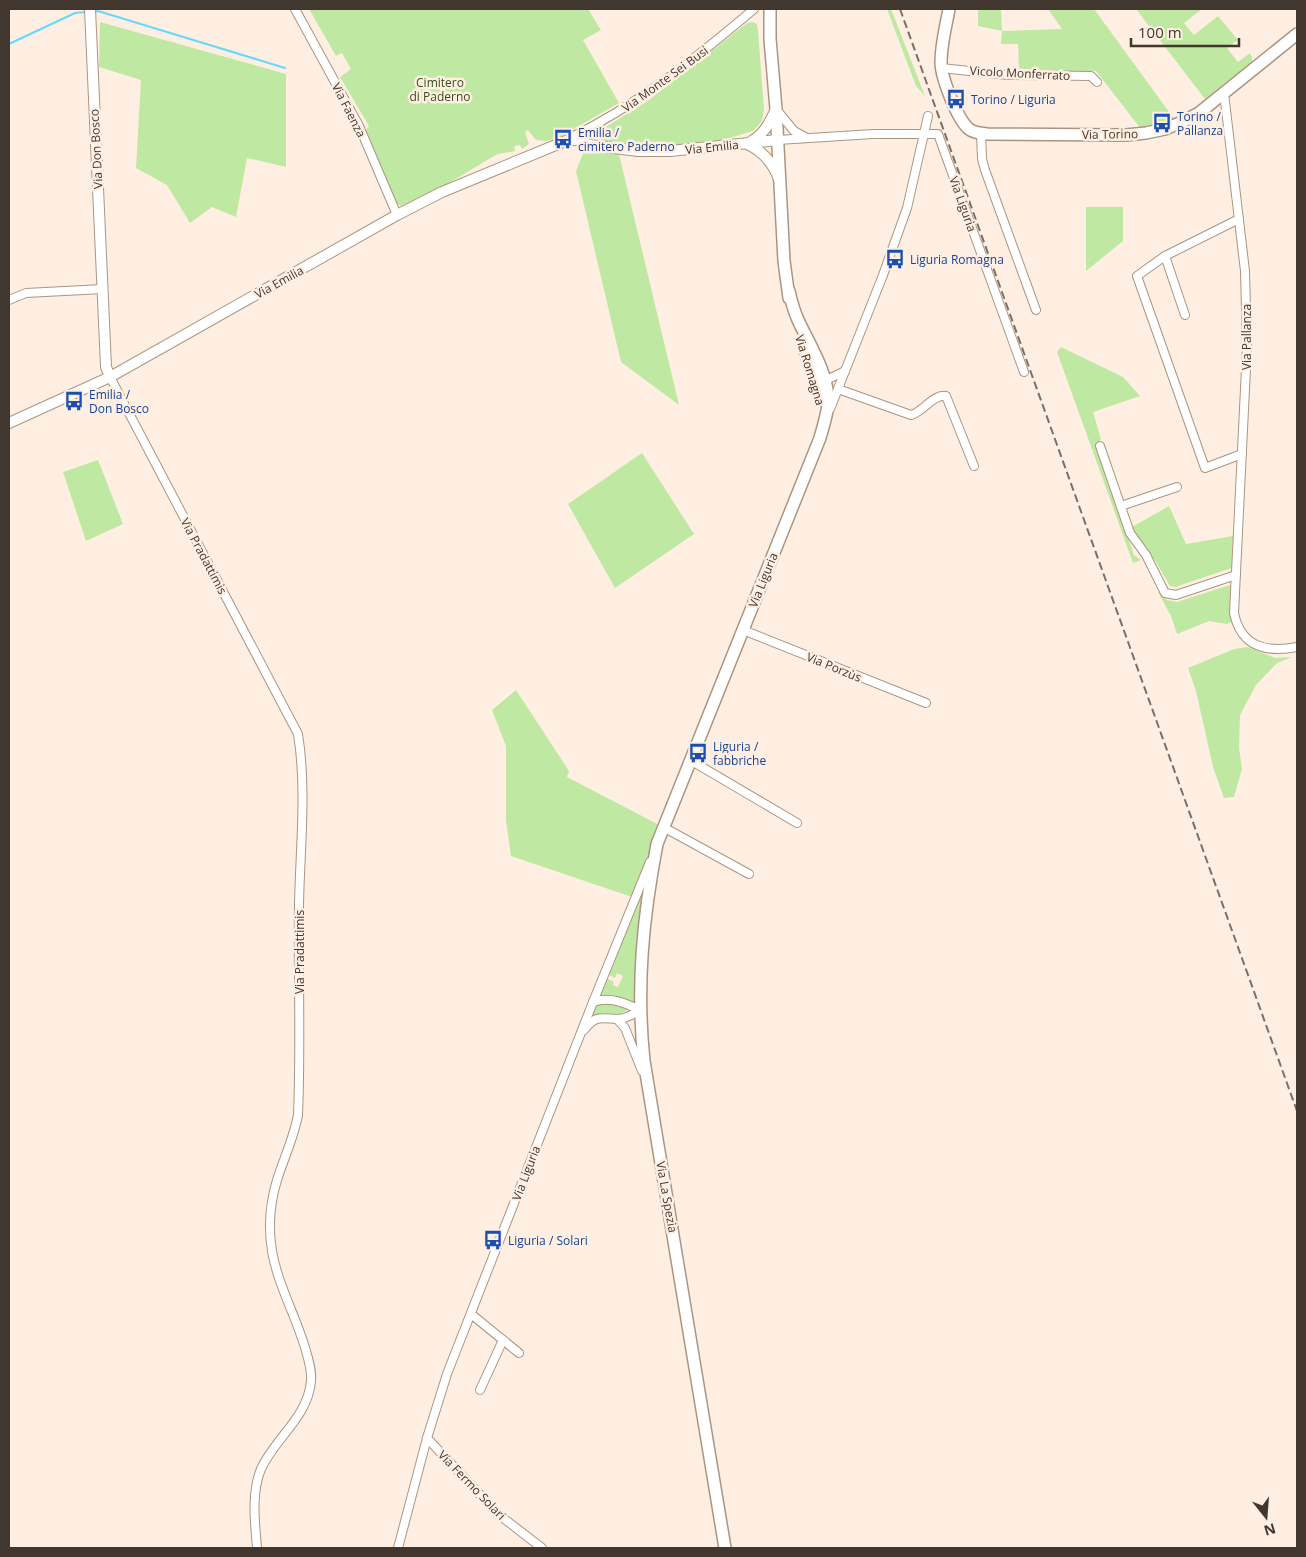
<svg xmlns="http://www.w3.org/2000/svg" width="1306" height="1557" viewBox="0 0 1306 1557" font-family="'Open Sans',sans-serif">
	<rect width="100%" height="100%" fill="#ffefe2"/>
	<g fill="#bfe9a2">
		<polygon points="309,9 588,9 601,30 583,40 619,103 558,138 546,141 536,140 528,130 525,132 529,144 522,149 520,145 514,146 515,151 498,154 489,159 419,201 401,206 396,203 367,133 366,130 369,126 340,77 351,69 342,53 336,56"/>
		<polygon points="887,9 891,9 925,96 916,86"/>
		<polygon points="978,9 1001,9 1002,31 1062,29 1048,9 1094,9 1175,120 1141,129 1096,71 1047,73 1019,71 1018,44 1001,44 1002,31 978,26"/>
		<polygon points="1136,9 1202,9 1184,23 1194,35 1218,16 1238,40 1227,48 1238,62 1250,53 1252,57 1252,62 1205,99"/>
		<polygon points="100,22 286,74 286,167 247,158 236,217 212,207 190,223 167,185 136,168 141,80 99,67"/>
		<polygon points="753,22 757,24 758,31 764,110 762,121 753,131 716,142 670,147 636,146 605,142 599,139 598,134 601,130 649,100 747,23"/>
		<polygon points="584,151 619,154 679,405 621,362 576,171"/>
		<polygon points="1086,207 1123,207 1123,241 1086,271"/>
		<polygon points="1061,347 1123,377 1140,396 1093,412 1101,439 1096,445 1134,555 1141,560 1133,563 1057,352"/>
		<polygon points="642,453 694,534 615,588 568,504"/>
		<polygon points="98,460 123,524 86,541 63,472"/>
		<polygon points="1169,506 1186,544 1233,536 1232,568 1175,587 1170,586 1156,562 1135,534 1132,527"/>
		<polygon points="1233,584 1233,621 1227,624 1209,621 1177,634 1171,616 1158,592 1167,600 1177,602"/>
		<polygon points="1248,647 1275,658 1292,657 1277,663 1256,685 1240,715 1239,748 1242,769 1234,797 1224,798 1213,767 1196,691 1188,668 1234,649"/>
		<polygon points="516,690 569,771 567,777 663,827 632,897 511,856 506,820 506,746 492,710"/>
		<polygon points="643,883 636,943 634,1006 616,997 598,996 606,978 614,982 613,985 618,987 623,976 617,973 615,978 607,974"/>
		<polygon points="601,1002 622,1006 630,1009 619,1014 604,1013 590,1017 595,1004"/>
	</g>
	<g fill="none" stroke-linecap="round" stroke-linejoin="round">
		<g stroke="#66d7fd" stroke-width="2">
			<polyline points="93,12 98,11 285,68"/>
			<polyline points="9,44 75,13 86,12"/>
		</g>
		<defs>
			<g id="minor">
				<polyline points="295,9 359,126 397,215"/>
				<polyline points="941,68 1008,75 1091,76 1097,82"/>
				<path d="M 1224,93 L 1245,271 L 1247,348 L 1234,613 C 1241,647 1266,653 1297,647"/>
				<polyline points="776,109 794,131 805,137"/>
				<polyline points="981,133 982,159 985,170 1036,310"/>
				<path d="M 568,139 C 638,105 696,58 754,9"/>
				<polyline points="778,140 873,134 938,134 1024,372"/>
				<polyline points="1165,256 1137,276 1205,468 1242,454"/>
				<polyline points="9,300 26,293 103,289"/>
				<polyline points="1185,315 1165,256 1239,219"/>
				<path d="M 110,377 L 298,734 C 307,790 300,848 299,905 C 298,975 301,1045 298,1115 C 294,1137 284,1158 277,1180 C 270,1203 268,1227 272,1251 C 278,1286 297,1318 306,1351 C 309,1361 312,1371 311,1381 C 308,1417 275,1438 261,1469 C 251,1493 255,1523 257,1548"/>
				<polyline points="822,382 845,371"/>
				<path d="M 838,389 L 911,415 C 923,412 933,394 946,396 L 974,466"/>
				<polyline points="830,409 883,275 907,208 928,116"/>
				<polyline points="1100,446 1130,533 1146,555 1165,593 1176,595 1236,575"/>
				<polyline points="1121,506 1177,487"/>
				<polyline points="743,630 926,703"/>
				<polyline points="690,760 797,823"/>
				<polyline points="663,827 749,874"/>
				<path d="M 593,1002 C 610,996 625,1003 640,1010"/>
				<polyline points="617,1019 625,1028 642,1071"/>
				<path d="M 584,1030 C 596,1015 600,1018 617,1019 C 624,1019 634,1014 640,1010"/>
				<polyline points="471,1314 519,1353"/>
				<polyline points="480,1390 503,1340"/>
				<polyline points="427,1438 498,1514 542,1548"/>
				<polyline points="398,1548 427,1438 447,1374 593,1002 650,862"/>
			</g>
			<g id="tertiary">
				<polyline points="90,9 106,367 110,377"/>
				<path d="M 750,142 C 764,135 770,122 776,109"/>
				<polyline points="582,144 638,151 670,151 778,140"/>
				<path d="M 747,144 C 763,151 773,163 779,179"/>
				<polyline points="9,423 110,377 397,215 442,192 568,140 578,140 587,144"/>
			</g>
			<g id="secondary">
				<polyline points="770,9 770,39 776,109 784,261 789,298"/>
				<path d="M 949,9 C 946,26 941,44 941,62 C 941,77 957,119 969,129 C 974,133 980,133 987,134 L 1126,135 L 1146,133 L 1165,129 L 1182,122 L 1199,113 L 1297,34"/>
				<polyline points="802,342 821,400"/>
				<path d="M 725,1548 L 644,1061 C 636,986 643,917 657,844 L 820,438 C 823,427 827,415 828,404 C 829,374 810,346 798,320 C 794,311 791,300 789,291"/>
			</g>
		</defs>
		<use href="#minor" stroke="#ac9580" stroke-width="10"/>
		<use href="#tertiary" stroke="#ac9580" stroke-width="12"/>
		<use href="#secondary" stroke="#ac9580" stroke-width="14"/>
		<use href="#minor" stroke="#fff" stroke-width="8"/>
		<use href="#tertiary" stroke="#fff" stroke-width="10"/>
		<use href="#secondary" stroke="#fff" stroke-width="11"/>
		<polyline stroke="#7b7066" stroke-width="2" stroke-dasharray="8 4" stroke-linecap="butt" points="900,9 1297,1111"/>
	</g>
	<defs>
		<symbol id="bus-bare" viewBox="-9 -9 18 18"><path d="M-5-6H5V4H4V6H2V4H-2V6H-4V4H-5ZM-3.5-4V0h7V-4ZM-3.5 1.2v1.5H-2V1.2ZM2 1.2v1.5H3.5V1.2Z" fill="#1a4fb4" stroke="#ffefe2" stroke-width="2.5" paint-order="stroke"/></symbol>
	</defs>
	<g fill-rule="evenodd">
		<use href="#bus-bare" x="942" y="85" width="28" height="28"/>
		<use href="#bus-bare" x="1148" y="109" width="28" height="28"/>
		<use href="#bus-bare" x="549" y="125" width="28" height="28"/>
		<use href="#bus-bare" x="881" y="245" width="28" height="28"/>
		<use href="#bus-bare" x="60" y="387" width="28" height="28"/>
		<use href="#bus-bare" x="684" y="739" width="28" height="28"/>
		<use href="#bus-bare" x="479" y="1226" width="28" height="28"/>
	</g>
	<g text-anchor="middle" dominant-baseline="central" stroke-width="5" stroke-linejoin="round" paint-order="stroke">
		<g font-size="12" fill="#41372f" stroke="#ffefe2">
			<text transform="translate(1020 73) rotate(3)">Vicolo Monferrato</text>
			<text transform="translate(665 79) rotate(-36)">Via Monte Sei Busi</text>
			<text transform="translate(349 110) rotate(63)">Via Faenza</text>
			<text transform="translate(1110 134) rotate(-1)">Via Torino</text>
			<text transform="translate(712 147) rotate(-6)">Via Emilia</text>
			<text transform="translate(96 149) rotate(-93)">Via Don Bosco</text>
			<text transform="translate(963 204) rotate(70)">Via Liguria</text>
			<text transform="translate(279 282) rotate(-29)">Via Emilia</text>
			<text transform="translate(1246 337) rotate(-90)">Via Pallanza</text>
			<text transform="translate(810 370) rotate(73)">Via Romagna</text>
			<text transform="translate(204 556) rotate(62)">Via Pradattimis</text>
			<text transform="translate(763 580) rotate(-68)">Via Liguria</text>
			<text transform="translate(834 667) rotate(22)">Via Porzùs</text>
			<text transform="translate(299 952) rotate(-90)">Via Pradattimis</text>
			<text transform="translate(526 1173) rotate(-69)">Via Liguria</text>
			<text transform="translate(667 1197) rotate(80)">Via La Spezia</text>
			<text transform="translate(472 1485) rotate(46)">Via Fermo Solari</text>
		</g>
		<g font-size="12" fill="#324f1a" stroke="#ffefe2">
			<text x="440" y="82">Cimitero<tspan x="440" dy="14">di Paderno</tspan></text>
		</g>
		<g font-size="12" fill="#164399" stroke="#ffefe2" text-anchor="start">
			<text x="971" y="99">Torino / Liguria</text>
			<text x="1177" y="116">Torino /<tspan x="1177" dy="14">Pallanza</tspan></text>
			<text x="578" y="132">Emilia /<tspan x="578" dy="14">cimitero Paderno</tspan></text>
			<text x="910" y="259">Liguria Romagna</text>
			<text x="89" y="394">Emilia /<tspan x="89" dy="14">Don Bosco</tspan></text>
			<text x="713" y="746">Liguria /<tspan x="713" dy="14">fabbriche</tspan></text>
			<text x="508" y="1240">Liguria / Solari</text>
		</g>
	</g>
	<rect width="1306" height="1557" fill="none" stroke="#41372f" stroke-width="20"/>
	<g transform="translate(1266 1517) rotate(163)" stroke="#ffefe2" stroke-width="4" paint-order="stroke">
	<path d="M0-4L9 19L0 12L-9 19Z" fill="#41372f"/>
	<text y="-8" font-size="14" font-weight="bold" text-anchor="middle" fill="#41372f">N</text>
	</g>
	<path d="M1131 38v8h108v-8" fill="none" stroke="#41372f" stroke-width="2.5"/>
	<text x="1138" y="38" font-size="15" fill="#41372f" stroke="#ffefe2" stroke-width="4" paint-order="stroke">100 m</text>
</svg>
